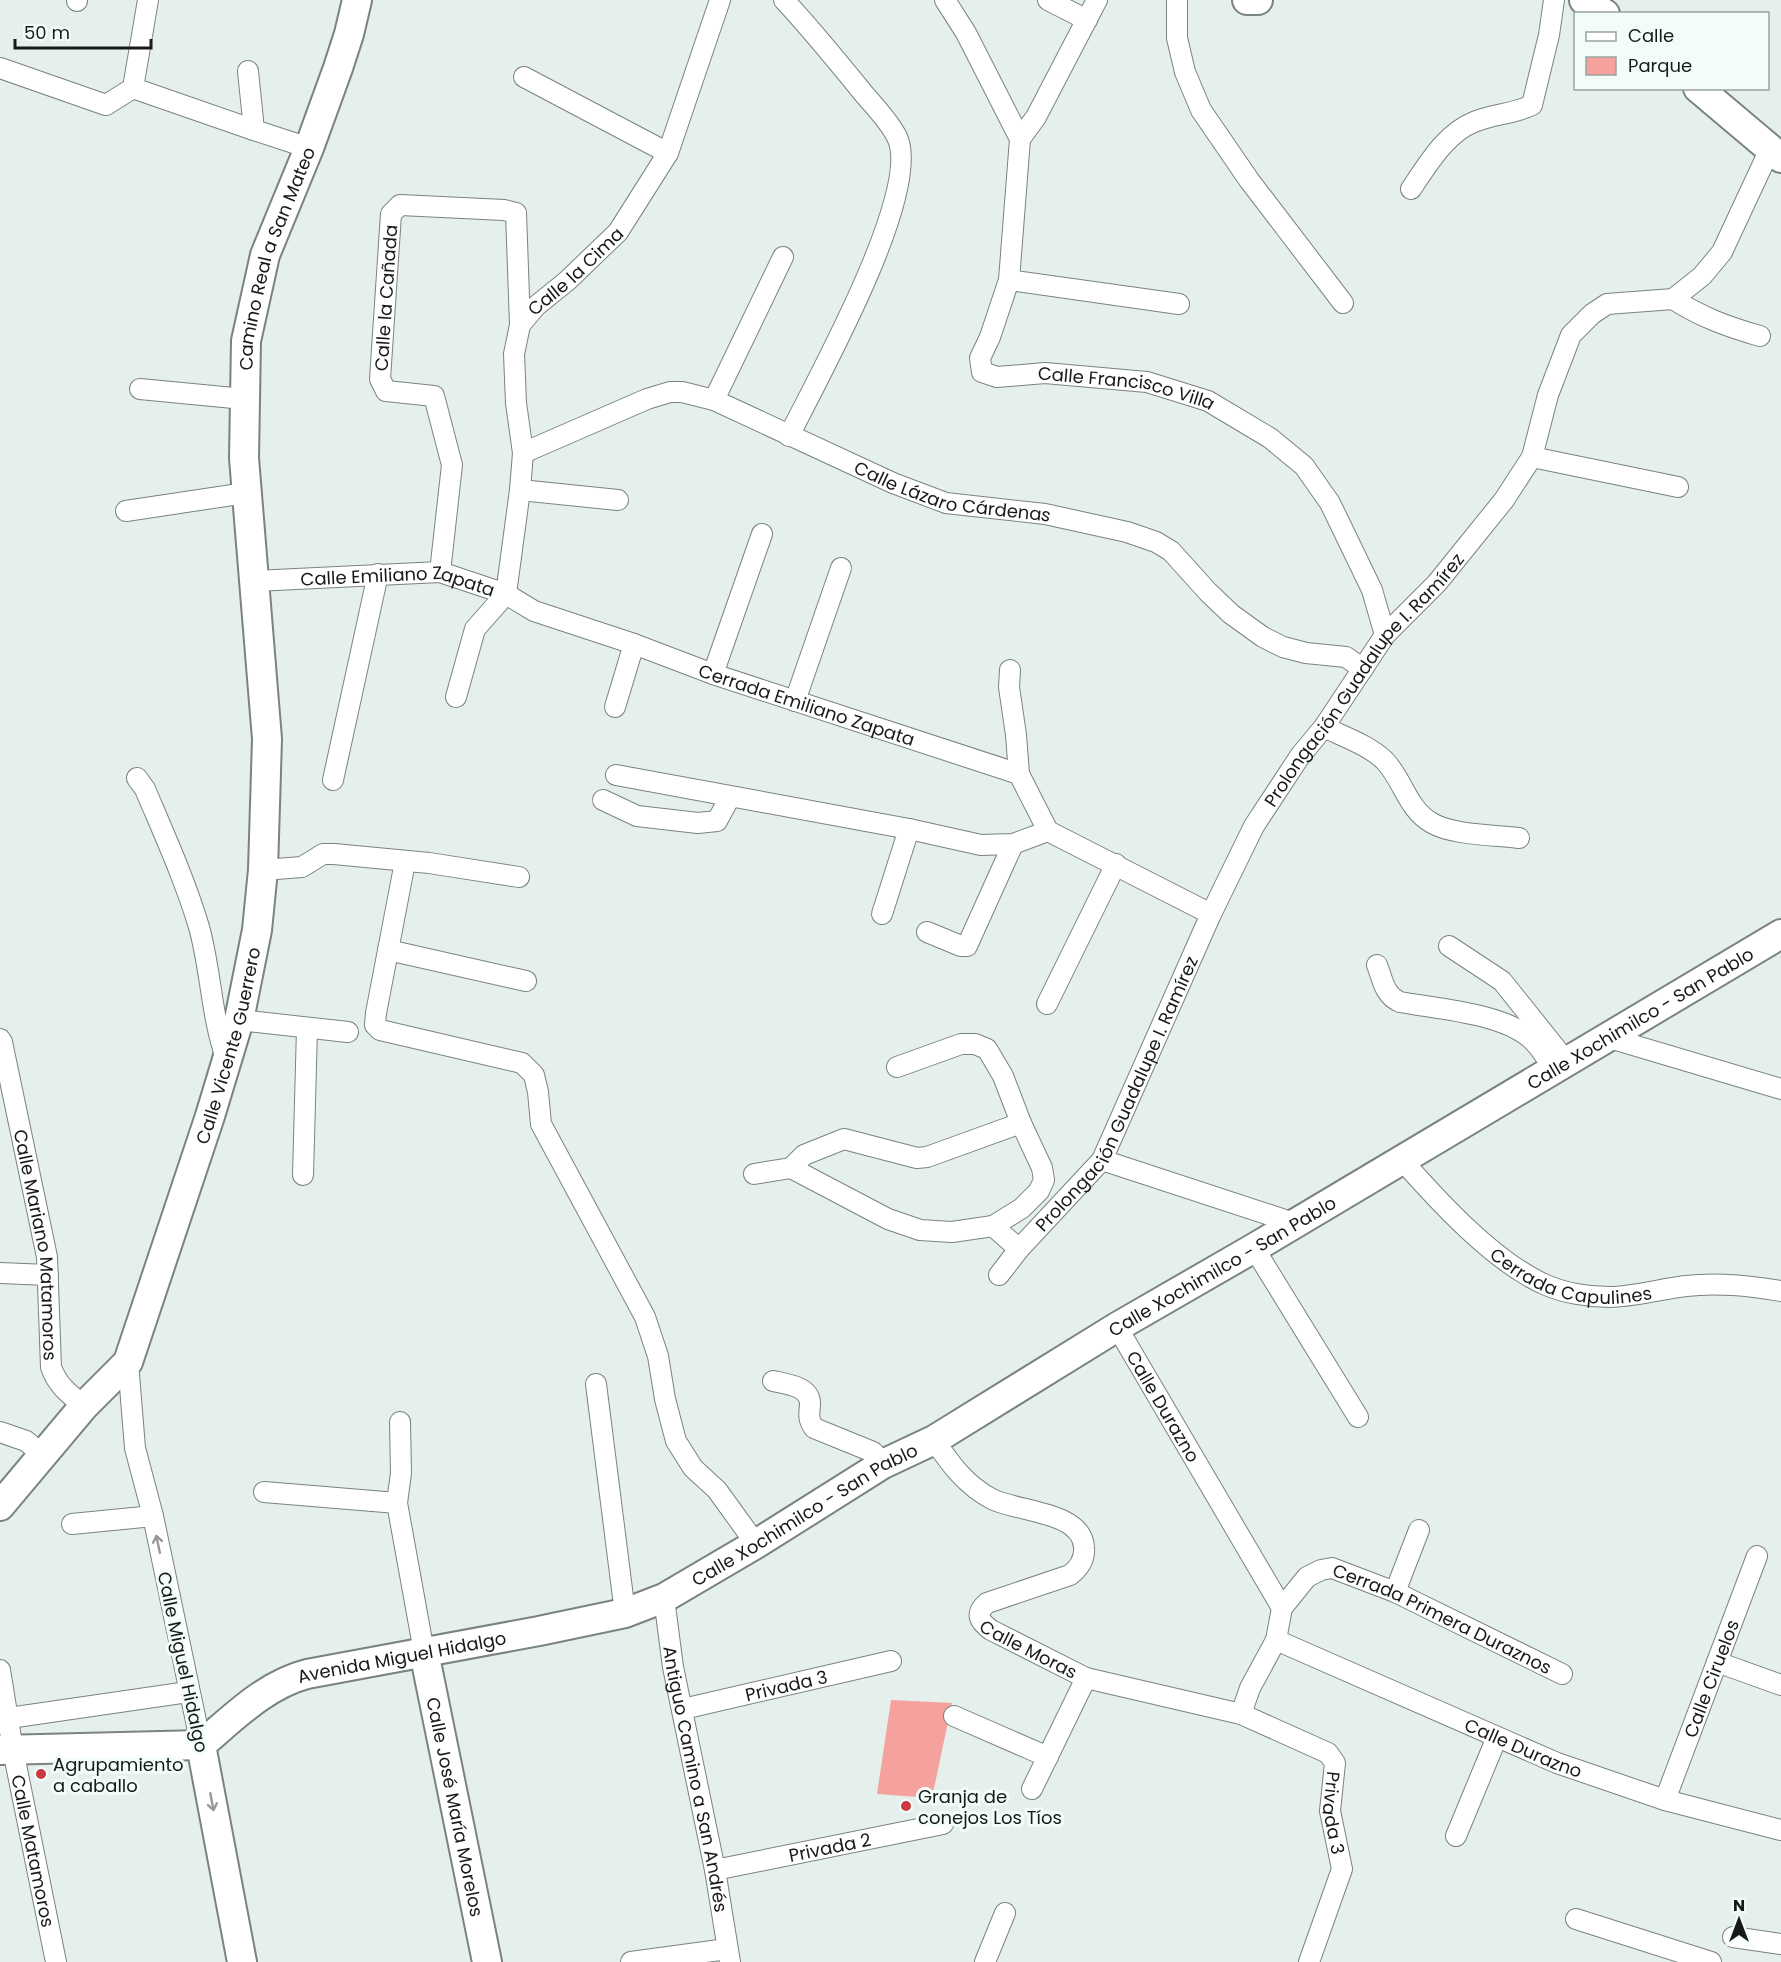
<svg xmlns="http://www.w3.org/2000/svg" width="1781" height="1962" viewBox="0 0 1781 1962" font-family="Poppins,sans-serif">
	<rect width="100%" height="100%" fill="#e5efec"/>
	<polygon fill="#f5a29f" points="891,1700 952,1703 932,1798 877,1794"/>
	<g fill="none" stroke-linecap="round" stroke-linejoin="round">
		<defs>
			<g id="street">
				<path d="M 784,0 C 812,30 838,62 864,94 C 875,107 889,121 897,137 C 923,191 816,381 789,436"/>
				<path id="s1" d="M 945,0 L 966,33 L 1020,139 L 1009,280 L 990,337 L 980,358 L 982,372 L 997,377 L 1045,373 L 1147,382 L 1208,401 L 1270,438 L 1304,466 L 1330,503 L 1372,590 L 1385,635"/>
				<polyline points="1048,0 1087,20"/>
				<polyline points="1177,0 1177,38 1185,72 1201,110 1249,180 1343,303"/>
				<polyline points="77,1 77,0"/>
				<polyline points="0,68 106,105 133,88"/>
				<polyline points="248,71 254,130 309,148"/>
				<polyline points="524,77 668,153"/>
				<polyline points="133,88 254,130"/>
				<polyline points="133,88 148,0"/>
				<polyline points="1020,139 1036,117 1097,0"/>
				<path d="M 1411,189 C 1428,164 1446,133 1474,122 C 1493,114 1514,114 1532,105 L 1549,35 L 1554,0"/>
				<polyline points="1009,280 1179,304"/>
				<path d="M 1673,299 C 1701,317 1728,327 1760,336"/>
				<polyline points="140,389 244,399"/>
				<polyline points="714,400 783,257"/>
				<path id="s2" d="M 523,453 L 647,399 L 670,392 L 682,392 L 714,400 L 893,483 L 946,503 L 1045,514 L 1127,532 L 1156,542 L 1171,551 L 1208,592 L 1231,614 L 1263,637 L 1283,647 L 1306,653 L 1346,657 L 1363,669"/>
				<polyline points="1532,457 1678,487"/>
				<polyline points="520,490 618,500"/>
				<polyline points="126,511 246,493"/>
				<path id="s3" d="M 440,572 L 452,465 L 434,396 L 386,391 L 380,379 L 391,214 L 400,205 L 504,210 L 516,213 L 520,325"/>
				<path id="s4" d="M 255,581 L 440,572 L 506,594 L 534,611 L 634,644 L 713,674 L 1019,774 L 1048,831 L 1211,914"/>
				<polyline points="1010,670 1009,687 1016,735 1019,774"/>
				<polyline points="713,674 762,534"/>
				<path id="s5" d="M 456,697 L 475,629 L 506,594 L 520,490 L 523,453 L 516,403 L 514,354 L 520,325 L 536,306 L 567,281 L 618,232 L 668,153 L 720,0"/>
				<polyline points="795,701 841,568"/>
				<polyline points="615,707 634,644"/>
				<path d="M 1324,727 C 1344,737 1369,745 1385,761 C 1403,780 1408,810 1432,823 C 1452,835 1495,835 1519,838"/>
				<polyline points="616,775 909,829 981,845 1013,844 1048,831"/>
				<path d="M 137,778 L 145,789 C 164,834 185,880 199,927 C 211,970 211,1015 226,1058"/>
				<polyline points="333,780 378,574"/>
				<polyline points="603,800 637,816 698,823 717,821 730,797"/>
				<polyline points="405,862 376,1013 375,1025 380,1030 522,1063 534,1075 538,1092 541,1124 645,1317 658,1356 665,1399 676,1441 693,1468 717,1490 756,1544"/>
				<polyline points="263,870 302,867 323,854 334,854 429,863 519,877"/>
				<polyline points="882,914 909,829"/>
				<polyline points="927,932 961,946 967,946 1013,844"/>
				<polyline points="1449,946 1502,981 1566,1061"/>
				<polyline points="388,950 526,981"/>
				<path d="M 1377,965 C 1383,980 1384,995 1400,1002 C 1438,1009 1501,1013 1530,1038 C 1540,1046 1546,1058 1553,1068"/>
				<polyline points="1047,1004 1116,864"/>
				<polyline points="239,1020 348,1032"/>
				<polyline points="1606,1037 1781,1089"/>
				<path id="s6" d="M 0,1039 L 2,1042 L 47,1257 L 51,1367 C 57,1385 69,1394 84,1406"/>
				<polyline points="897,1067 961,1044 975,1044 987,1049 1003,1076 1021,1123 1042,1168 1044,1180 1039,1191 1022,1208 993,1226"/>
				<polyline points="1102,1160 1294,1223"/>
				<path id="s7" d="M 1402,1160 C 1439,1202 1495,1263 1546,1285 C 1564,1293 1589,1297 1609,1297 C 1634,1297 1660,1289 1686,1286 C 1718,1282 1749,1286 1781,1291"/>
				<polyline points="791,1168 804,1155 844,1139 917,1158 927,1157 1021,1123"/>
				<polyline points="754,1174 791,1168 888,1219 920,1230 952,1232 993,1226 1019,1249"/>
				<polyline points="303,1175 307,1029"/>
				<polyline points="1254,1248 1358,1417"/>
				<polyline points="0,1273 48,1275"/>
				<path id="s8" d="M 999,1275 L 1019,1249 L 1102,1160 L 1211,914 L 1254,826 L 1300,756 L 1324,727 L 1385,635 L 1437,583 L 1504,500 L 1532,457 L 1548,395 L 1571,335 L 1592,314 L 1607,304 L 1673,299 L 1702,276 L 1722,252 L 1770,149"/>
				<path id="s9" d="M 1117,1327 L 1282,1608"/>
				<polyline points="128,1362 135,1448 153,1516 201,1745"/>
				<path d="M 773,1381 C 786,1384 811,1386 810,1405 C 809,1415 808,1419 814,1428 L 873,1452 L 883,1464"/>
				<polyline points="596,1384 625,1613"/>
				<polyline points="400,1422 401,1473 397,1503 424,1652"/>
				<polyline points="0,1432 26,1441 43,1455"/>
				<path id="s10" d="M 934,1440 C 950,1463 965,1485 992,1499 C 1017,1512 1083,1511 1084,1548 C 1085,1560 1079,1568 1070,1575 L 987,1603 C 974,1614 980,1622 991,1630 L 1086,1678 L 1241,1714 L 1250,1688 L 1276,1640 L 1282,1608 L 1307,1577 L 1321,1570 L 1332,1568 L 1395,1592 L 1562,1674"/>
				<polyline points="264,1492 397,1503"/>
				<polyline points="72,1524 153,1516"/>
				<polyline points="1395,1592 1419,1530"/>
				<path id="s11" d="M 664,1598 L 673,1667 L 715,1870 L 730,1962"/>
				<path id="s12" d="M 1276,1640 L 1557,1763 L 1665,1800 L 1781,1830"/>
				<polyline points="1717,1662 1781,1685"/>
				<path id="s13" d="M 0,1670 L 13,1750 L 56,1962"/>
				<path id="s14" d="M 683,1709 L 891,1661"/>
				<path id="s15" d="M 1241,1714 L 1328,1753 L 1335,1763 L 1330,1811 L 1342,1869 L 1309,1962"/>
				<polyline points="954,1716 1048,1757"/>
				<polyline points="9,1718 188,1692"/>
				<polyline points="1032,1789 1086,1678"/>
				<path id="s16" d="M 1665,1800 L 1757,1556"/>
				<polyline points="1456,1836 1497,1737"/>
				<path id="s17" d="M 715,1870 L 943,1824"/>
				<polyline points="1576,1919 1711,1962"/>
				<polyline points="1733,1937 1781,1944"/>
				<polyline points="631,1962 727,1949"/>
				<polyline points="985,1962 1005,1913"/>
			</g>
			<g id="secondary">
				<polyline points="1247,0 1258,0"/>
				<polyline points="1584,0 1605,14"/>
				<polyline points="1698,88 1781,158"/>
				<path id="s18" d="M 0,1506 L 84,1406 L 128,1362 L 210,1116 L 239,1020 L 257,930 L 263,870 L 267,739 L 244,458 L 246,341 L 265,255 L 309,148 L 338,68 L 349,34 L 357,0"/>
				<path id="s19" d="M 424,1652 L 487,1962"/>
				<path id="s20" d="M 201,1745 C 233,1718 265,1685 307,1674 L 539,1631 L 625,1613 L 664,1598 L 756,1544 L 883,1464 L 934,1440 L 1117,1327 L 1254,1248 L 1781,934"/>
				<polyline points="201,1745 242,1962"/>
				<polyline points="0,1750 201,1745"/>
			</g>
		</defs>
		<use href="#street" stroke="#7a8380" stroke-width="22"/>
		<use href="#secondary" stroke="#7a8380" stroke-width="32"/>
		<use href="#street" stroke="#fff" stroke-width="20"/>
		<use href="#secondary" stroke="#fff" stroke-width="28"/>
	</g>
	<defs><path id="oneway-shaft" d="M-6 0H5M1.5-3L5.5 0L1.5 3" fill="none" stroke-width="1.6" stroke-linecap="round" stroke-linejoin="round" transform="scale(1.5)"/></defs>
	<g stroke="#979898">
		<use href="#oneway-shaft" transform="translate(158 1544) rotate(-102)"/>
		<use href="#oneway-shaft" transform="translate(212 1802) rotate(79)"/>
	</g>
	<g fill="#c93941" stroke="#f2fdf9" stroke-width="2">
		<circle cx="41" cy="1774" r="6"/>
		<circle cx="906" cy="1806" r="6"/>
	</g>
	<g text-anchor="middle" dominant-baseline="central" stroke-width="6" stroke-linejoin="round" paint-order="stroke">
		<g font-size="18" fill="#171a19" stroke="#f2fdf9">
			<text stroke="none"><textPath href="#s18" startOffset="1322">Camino Real a San Mateo</textPath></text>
			<text stroke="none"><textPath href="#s5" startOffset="466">Calle la Cima</textPath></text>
			<text stroke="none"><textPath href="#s3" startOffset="322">Calle la Cañada</textPath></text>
			<text stroke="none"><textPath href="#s1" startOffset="544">Calle Francisco Villa</textPath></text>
			<text stroke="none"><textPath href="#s2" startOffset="462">Calle Lázaro Cárdenas</textPath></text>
			<text stroke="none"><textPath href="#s4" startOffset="144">Calle Emiliano Zapata</textPath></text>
			<text stroke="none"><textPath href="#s8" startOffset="705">Prolongación Guadalupe I. Ramírez</textPath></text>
			<text stroke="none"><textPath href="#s4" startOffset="576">Cerrada Emiliano Zapata</textPath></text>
			<text stroke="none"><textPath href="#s20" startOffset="1630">Calle Xochimilco - San Pablo</textPath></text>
			<text stroke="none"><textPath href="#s18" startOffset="525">Calle Vicente Guerrero</textPath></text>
			<text stroke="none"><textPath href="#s8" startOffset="219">Prolongación Guadalupe I. Ramírez</textPath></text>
			<text stroke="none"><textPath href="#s6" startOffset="210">Calle Mariano Matamoros</textPath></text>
			<text stroke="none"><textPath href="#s20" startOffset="1144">Calle Xochimilco - San Pablo</textPath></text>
			<text stroke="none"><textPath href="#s7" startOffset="214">Cerrada Capulines</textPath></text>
			<text stroke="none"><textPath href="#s9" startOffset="92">Calle Durazno</textPath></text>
			<text stroke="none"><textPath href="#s20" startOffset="658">Calle Xochimilco - San Pablo</textPath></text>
			<text stroke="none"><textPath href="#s10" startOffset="916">Cerrada Primera Duraznos</textPath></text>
			<text stroke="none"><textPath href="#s10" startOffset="390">Calle Moras</textPath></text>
			<text stroke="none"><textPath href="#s20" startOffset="225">Avenida Miguel Hidalgo</textPath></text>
			<text transform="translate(183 1662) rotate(78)">Calle Miguel Hidalgo</text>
			<text stroke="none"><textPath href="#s16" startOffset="130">Calle Ciruelos</textPath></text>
			<text stroke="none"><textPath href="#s14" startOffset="106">Privada 3</textPath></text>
			<text stroke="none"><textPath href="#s12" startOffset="270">Calle Durazno</textPath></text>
			<text stroke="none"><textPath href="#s11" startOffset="184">Antiguo Camino a San Andrés</textPath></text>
			<text stroke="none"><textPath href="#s19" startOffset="158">Calle José María Morelos</textPath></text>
			<text stroke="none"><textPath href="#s15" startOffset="158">Privada 3</textPath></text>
			<text stroke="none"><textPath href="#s17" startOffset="117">Privada 2</textPath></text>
			<text stroke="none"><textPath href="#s13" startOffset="184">Calle Matamoros</textPath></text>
		</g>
		<g font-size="18" fill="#171a19" stroke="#f2fdf9" text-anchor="start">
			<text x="53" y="1764">Agrupamiento<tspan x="53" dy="21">a caballo</tspan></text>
			<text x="918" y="1796">Granja de<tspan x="918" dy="21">conejos Los Tíos</tspan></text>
		</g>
	</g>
	<rect x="1574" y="12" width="195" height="78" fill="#f2fdf9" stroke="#9aa29f" stroke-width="1.5"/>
	<rect x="1586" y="32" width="30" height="9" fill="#ffffff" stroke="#9aa29f" stroke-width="1.5"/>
	<text x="1628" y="42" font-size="18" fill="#171a19">Calle</text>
	<rect x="1586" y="57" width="30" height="18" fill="#f5a29f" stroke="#9aa29f" stroke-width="1.5"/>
	<text x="1628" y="72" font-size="18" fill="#171a19">Parque</text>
	<g transform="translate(1739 1920)" stroke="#f2fdf9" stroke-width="4.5" paint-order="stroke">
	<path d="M0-4.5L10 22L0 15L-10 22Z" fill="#171a19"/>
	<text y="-9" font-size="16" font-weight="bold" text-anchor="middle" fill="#171a19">N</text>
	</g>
	<path d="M15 39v9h136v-9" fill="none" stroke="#171a19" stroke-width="3"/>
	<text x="24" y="39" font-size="18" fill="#171a19" stroke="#f2fdf9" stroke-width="4.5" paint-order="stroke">50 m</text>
</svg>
